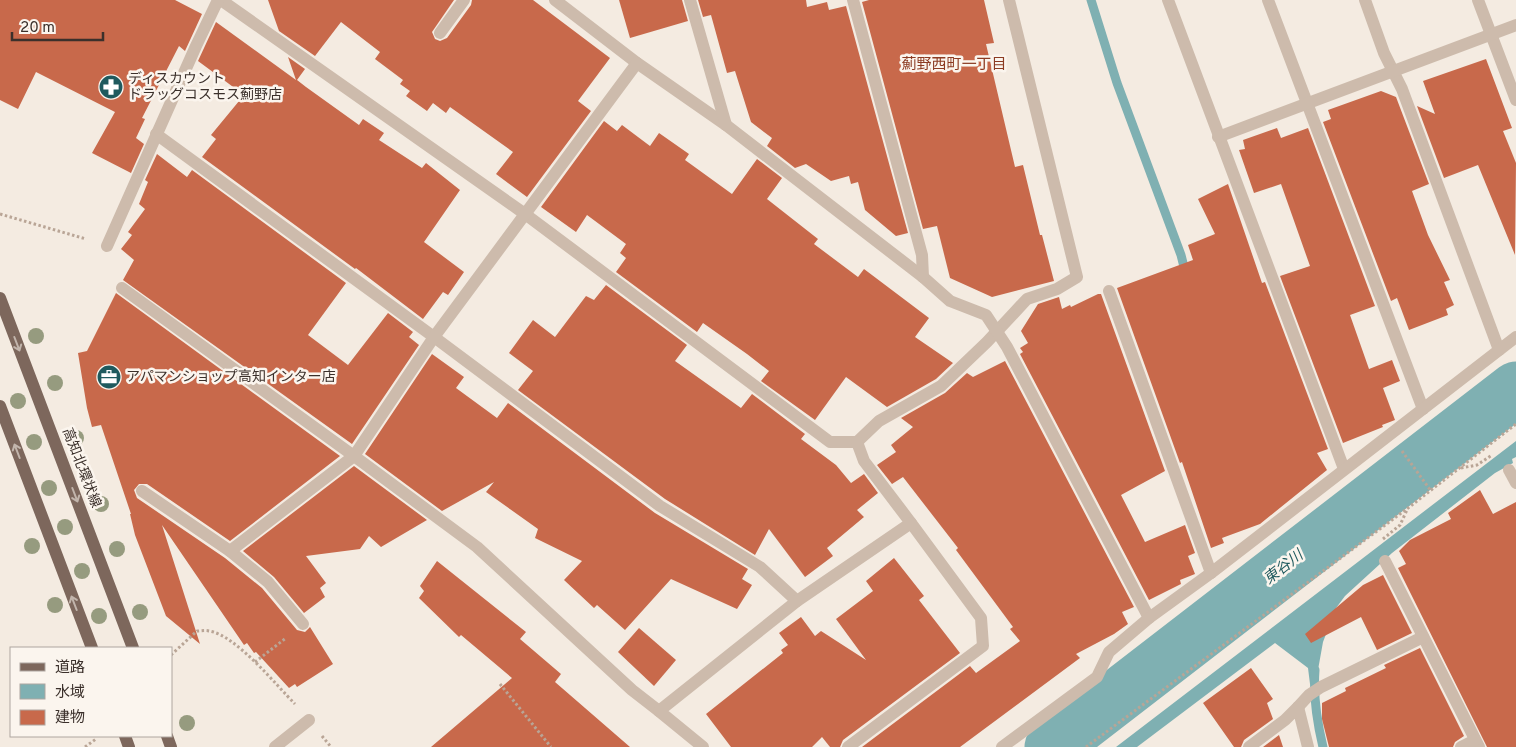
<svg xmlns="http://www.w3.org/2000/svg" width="1516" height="747" viewBox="0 0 1516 747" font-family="Overpass,'Noto Sans JP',sans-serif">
	<rect width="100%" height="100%" fill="#f4ebe1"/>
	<polygon fill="#7fb0b2" points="1516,441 1516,457 1512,459 1513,463 1495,473 1392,553 1345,596 1336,608 1323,642 1316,681 1310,684 1308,668 1275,643 1137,747 1116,747"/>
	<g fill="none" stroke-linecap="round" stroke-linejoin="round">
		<g stroke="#7fb0b2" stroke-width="9">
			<polyline points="1091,0 1117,83 1181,255 1186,275"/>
			<path d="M 1315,670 C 1313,696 1317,722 1323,747"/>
		</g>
		<polyline stroke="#7fb0b2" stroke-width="55" points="1052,747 1516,389"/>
	</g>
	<g fill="#c8694b">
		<polygon points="0,0 175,0 202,14 185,51 179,46 142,118 145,119 136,138 144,144 131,173 92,153 115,112 36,72 18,109 0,100"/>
		<polygon points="268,0 454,0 432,32 435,39 440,41 447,38 471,5 472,0 533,0 610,58 578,101 591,111 527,197 496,174 513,152 450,107 446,113 433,103 427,111 406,96 410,91 400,84 403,80 375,59 380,52 341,22 315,56 279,31"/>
		<polygon points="619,0 682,0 688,21 630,38"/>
		<polygon points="698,0 806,0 807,7 827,2 829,10 846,6 908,233 896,236 865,210 858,182 851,184 849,176 831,181 806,164 795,168 767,146 772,138 751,122 735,71 727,73 711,15 703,17"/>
		<polygon points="869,0 984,0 994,43 986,44 1015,167 1023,165 1040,235 1042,235 1054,281 992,297 950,278 937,226 923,229 862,2"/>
		<polygon points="216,22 296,80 288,57 305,69 297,80 306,87 359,125 363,119 384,133 379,140 422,168 426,163 460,190 424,242 464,272 448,295 443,292 423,319 356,268 355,269 202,157 216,139 211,135 244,95 198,61"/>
		<polygon points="1486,59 1512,128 1503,131 1516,163 1515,255 1478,165 1444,178 1417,106 1435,114 1423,81"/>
		<polygon points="1381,91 1396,97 1429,184 1412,191 1428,235 1450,280 1444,282 1454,305 1446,309 1448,315 1409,330 1397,298 1391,301 1323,122 1331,119 1328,110"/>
		<polygon points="604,121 617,131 622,125 650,146 659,133 689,154 685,160 732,194 757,159 782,178 767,199 818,239 814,244 858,277 864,269 929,318 915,337 953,363 936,379 887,407 846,377 815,420 761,381 769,371 747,354 703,323 697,332 616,272 626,258 620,253 626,244 587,215 576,232 541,207"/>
		<polygon points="1277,128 1281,138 1308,128 1375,306 1350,315 1369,369 1392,360 1400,381 1383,388 1395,420 1382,425 1383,427 1343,443 1280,276 1310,266 1281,184 1254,193 1239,150 1245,149 1243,140"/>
		<polygon points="157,154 187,177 192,170 346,283 308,335 348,365 388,313 413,332 409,337 419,345 352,444 123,280 134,260 121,249 132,235 128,232 145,209 139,204 148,182 145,180"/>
		<polygon points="1228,184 1262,283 1265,282 1328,449 1317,453 1327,470 1260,524 1222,538 1224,543 1211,548 1182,462 1180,463 1117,288 1193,260 1188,245 1215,234 1198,199"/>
		<polygon points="606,285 687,345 675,361 741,408 752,394 805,434 801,439 836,465 851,483 864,474 878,493 857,510 864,517 827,548 833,556 805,577 769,529 755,555 665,499 518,390 533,371 509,353 533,320 555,337 586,296 594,300"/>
		<polygon points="116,293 340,456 230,541 147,484 139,484 134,490 137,498 225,558 262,588 297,630 305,632 310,627 333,664 297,687 295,684 289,688 256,652 254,653 247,643 244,645 162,525 200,644 166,616 135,535 130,514 131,514 101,425 92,427 87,408 78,353 87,351"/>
		<polygon points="1098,294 1101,294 1165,471 1121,495 1145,542 1185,525 1195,553 1188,556 1195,574 1180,580 1181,584 1149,600 1020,354 1023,352 1020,348 1028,343 1021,331 1038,304 1059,297 1062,309 1070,305 1071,307"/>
		<polygon points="432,354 464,377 456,388 497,418 508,403 655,513 748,569 742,579 752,585 737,609 671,579 625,630 597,605 594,608 564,580 582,561 535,538 538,529 486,492 494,482 442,511 365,454"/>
		<polygon points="1005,361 1134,607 1122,612 1128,624 1114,634 1076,654 1080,658 960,747 862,747 970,666 976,673 1020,641 1010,629 1013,627 956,550 958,548 903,477 892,484 877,465 896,452 891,445 913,427 901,418 945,393 967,373 973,377"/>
		<polygon points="354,466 427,520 381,547 369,536 360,549 306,556 326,583 320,588 325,597 304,613 274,577 243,551"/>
		<polygon points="1480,490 1493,514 1516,502 1516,747 1487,747 1398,568 1406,564 1399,551 1410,540 1451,519 1448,513"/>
		<polygon points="894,558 924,596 919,600 960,653 843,740 840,747 830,747 822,737 812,747 731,747 706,714 783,653 781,650 788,645 779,633 801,617 815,636 821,631 866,660 836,619 873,591 866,581"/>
		<polygon points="437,561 526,632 520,639 561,674 555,682 630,747 431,747 512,678 461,635 459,637 419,598 424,591 420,586"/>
		<polygon points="1383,575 1412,633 1377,650 1361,617 1311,643 1305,634 1363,585"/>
		<polygon points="639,628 676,660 654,686 618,652"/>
		<polygon points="1420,648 1464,736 1455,742 1453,747 1329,747 1322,719 1322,703 1346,691 1345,688 1386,668 1384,665"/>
		<polygon points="1251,668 1273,699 1267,703 1273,719 1244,740 1241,747 1234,747 1203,703"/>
		<polygon points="1279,735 1283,747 1263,747"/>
	</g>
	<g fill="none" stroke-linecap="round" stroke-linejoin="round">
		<g stroke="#b9a596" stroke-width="3" stroke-dasharray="2.5 2.5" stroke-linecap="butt">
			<polyline points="0,214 86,239"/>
			<polyline points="1402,451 1431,491"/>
			<polyline points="1461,468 1477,465 1492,455"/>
			<polyline points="1383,539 1400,525 1407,510"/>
			<path d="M 171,655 L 197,631 C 201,631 205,630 209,631 C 236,635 276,685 295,704"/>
			<polyline points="255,662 286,638"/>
			<polyline points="500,684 551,747"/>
			<polyline points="322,736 331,747"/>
			<polyline points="85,747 96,739"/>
			<polyline points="1086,747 1408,508 1516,424"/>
		</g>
		<g stroke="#cdbbac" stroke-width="12">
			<polyline points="221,0 525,214 830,442 857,442 879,421 941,386 987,342 1027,299 1057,289 1077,277 1009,0"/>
			<polyline points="555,0 637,63 726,125 923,277 950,301 986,315 1007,347 1149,618"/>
			<polyline points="690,0 726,125"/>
			<polyline points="853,0 922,255 923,277"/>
			<polyline points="1168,0 1344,469"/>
			<polyline points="1268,0 1423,409"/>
			<polyline points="1365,0 1384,53 1402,89 1499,350"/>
			<polyline points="1478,0 1516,100"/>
			<polyline points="440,33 464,0"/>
			<polyline points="156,134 434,337 660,506 760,567 797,601"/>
			<polyline points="1218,137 1516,25"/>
			<polyline points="107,246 196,46 218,0"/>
			<polyline points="122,288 354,456 477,547 632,690 659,711"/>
			<polyline points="1109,291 1211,573"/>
			<polyline points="857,442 864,461 911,523"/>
			<polyline points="1509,470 1516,483"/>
			<polyline points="142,491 230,551 268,582 303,624"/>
			<polyline points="230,551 354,456 434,337 637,63"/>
			<polyline points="1385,561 1479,747"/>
			<polyline points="1298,707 1309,695 1321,687 1423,637"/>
			<polyline points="275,747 309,720"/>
			<polyline points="703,747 659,711 797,601 911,523 981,618 983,646 848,747"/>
			<polyline points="1002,747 1097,677 1109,652 1149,618 1211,573 1516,337"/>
			<polyline points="1249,747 1285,720 1298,707 1308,747"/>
			<polyline points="1461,747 1475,740"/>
		</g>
		<g stroke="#7d675c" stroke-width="12">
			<polyline points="0,298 133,648"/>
			<polyline points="0,406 92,648"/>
			<polyline points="125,736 129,747"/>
			<polyline points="167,736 171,747"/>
		</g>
	</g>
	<g fill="#969b7f">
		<circle cx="36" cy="336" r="8"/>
		<circle cx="55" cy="383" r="8"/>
		<circle cx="18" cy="401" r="8"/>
		<circle cx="76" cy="438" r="8"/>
		<circle cx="34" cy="442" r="8"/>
		<circle cx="49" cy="488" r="8"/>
		<circle cx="101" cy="504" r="8"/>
		<circle cx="65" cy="527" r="8"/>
		<circle cx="32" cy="546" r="8"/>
		<circle cx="117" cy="549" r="8"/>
		<circle cx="82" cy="571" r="8"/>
		<circle cx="55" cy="605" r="8"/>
		<circle cx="140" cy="612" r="8"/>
		<circle cx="99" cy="616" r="8"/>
		<circle cx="187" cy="723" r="8"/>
	</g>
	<defs><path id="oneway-shaft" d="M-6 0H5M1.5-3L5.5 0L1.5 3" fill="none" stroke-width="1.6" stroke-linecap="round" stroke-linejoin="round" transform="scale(1.25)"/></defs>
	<g stroke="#c2b5ac">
		<use href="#oneway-shaft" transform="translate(17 344) rotate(69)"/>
		<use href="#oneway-shaft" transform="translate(17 451) rotate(-111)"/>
		<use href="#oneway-shaft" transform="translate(75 495) rotate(69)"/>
		<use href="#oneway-shaft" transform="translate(74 603) rotate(-111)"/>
	</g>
	<defs>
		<symbol id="pharmacy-disc" viewBox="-11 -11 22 22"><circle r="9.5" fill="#1f5a5e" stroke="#fbf5ee"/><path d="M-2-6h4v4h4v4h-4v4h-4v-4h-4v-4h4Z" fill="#fff"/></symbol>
		<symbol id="office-disc" viewBox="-11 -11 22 22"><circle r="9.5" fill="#1f5a5e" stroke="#fbf5ee"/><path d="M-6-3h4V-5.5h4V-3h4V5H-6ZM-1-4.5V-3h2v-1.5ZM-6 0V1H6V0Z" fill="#fff"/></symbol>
	</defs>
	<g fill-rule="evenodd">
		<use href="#pharmacy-disc" x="97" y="73" width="28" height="28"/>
		<use href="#office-disc" x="95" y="363" width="28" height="28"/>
	</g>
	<g text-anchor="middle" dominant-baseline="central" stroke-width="5" stroke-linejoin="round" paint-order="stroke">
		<g font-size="14" fill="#3b302b" stroke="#fbf5ee" text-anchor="start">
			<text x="128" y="79">ディスカウント<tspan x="128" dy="16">ドラッグコスモス薊野店</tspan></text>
			<text x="126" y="377">アパマンショップ高知インター店</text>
		</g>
		<g font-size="14" fill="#3b302b" stroke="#fbf5ee">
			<text transform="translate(81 468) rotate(69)">高知北環状線</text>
		</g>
		<g font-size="15" fill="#8c3b22" stroke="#fbf5ee">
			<text x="954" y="65">薊野西町一丁目</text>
		</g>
		<g font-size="15" font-style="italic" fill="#1f5a5e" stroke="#fbf5ee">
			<text transform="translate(1284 568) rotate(-38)">東谷川</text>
		</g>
	</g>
	<rect x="10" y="647" width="162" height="90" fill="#fbf5ee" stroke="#aea6a0"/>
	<rect x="20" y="663" width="25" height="8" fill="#7d675c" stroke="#aea6a0"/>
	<text x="55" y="672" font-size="15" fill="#3b302b">道路</text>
	<rect x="20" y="684" width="25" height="15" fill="#7fb0b2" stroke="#aea6a0"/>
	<text x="55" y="697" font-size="15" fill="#3b302b">水域</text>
	<rect x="20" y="710" width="25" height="15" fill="#c8694b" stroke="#aea6a0"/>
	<text x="55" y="722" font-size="15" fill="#3b302b">建物</text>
	<path d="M12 32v8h91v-8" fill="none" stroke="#3b302b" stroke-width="2.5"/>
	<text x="20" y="32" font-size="15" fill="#3b302b" stroke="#fbf5ee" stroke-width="4" paint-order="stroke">20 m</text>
</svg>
